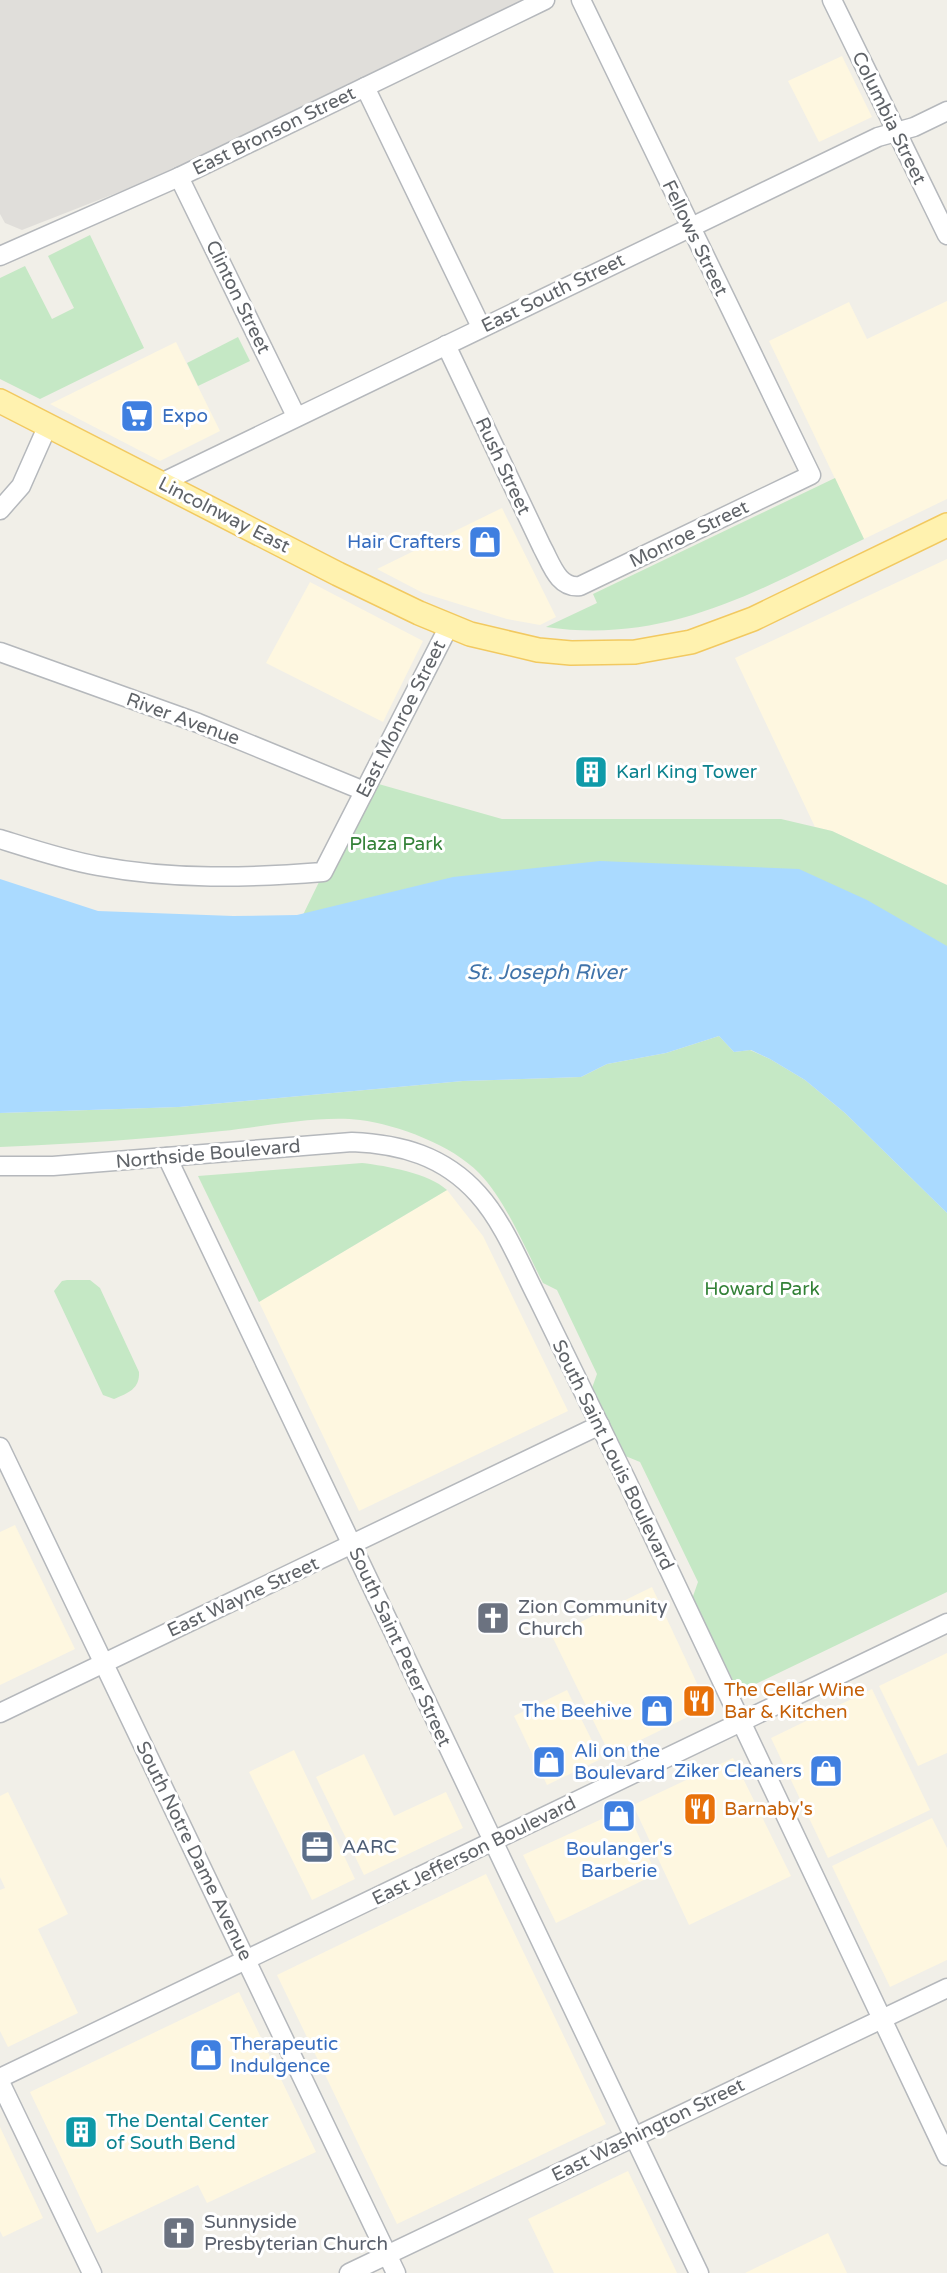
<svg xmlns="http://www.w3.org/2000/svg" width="947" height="2273" viewBox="0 0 947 2273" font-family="'Varela Round',sans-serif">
	<rect width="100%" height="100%" fill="#f1efe8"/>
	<g fill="#fef7e0">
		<polygon points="842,56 872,117 819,142 788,81"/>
		<polygon points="947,301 947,499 864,539 769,341 849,302 867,339"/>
		<polygon points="176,342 220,431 160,461 50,404"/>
		<polygon points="502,508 556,617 540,625 507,619 423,593 377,569"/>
		<polygon points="947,559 947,885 832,831 815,827 735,658"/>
		<polygon points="310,582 423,641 383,722 266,663"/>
		<polygon points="447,1190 483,1236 568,1411 359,1511 259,1302"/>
		<polygon points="15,1525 75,1649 0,1685 0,1532"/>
		<polygon points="652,1587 708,1707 610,1755 552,1636"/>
		<polygon points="947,1653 947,1753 918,1766 879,1686"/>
		<polygon points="872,1689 930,1810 828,1858 771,1738"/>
		<polygon points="567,1690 601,1759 547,1785 514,1716"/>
		<polygon points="294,1750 355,1879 312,1900 249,1772"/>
		<polygon points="364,1754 394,1816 446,1792 463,1828 364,1875 316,1777"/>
		<polygon points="733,1758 791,1876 689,1925 633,1805"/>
		<polygon points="8,1792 68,1914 38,1929 78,2013 8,2047 0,2031 0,1890 5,1888 0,1877 0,1796"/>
		<polygon points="626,1808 656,1874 556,1923 523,1855"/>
		<polygon points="932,1818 947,1848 947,1960 890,1987 832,1866"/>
		<polygon points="486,1874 606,2124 397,2224 277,1975"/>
		<polygon points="239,1992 316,2152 207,2203 198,2185 97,2233 30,2092"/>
		<polygon points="0,2127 43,2218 3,2237 0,2231"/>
		<polygon points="628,2171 677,2273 554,2273 528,2219"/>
		<polygon points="828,2233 847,2273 745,2273"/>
	</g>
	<polygon fill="#e0deda" points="0,0 525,0 160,176 22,230 5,223 0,214"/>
	<g fill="#c5e8c5">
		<polygon points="90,235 144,348 40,399 0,379 0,278 25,266 52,319 74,308 48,256"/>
		<polygon points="238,337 250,361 198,386 187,363"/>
		<path d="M 835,478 L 864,539 C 759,590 668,645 546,627 L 597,603 L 593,594 Z"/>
		<polygon points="368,781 502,819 781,819 832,831 947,885 947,954 301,919"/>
		<path d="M 719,1036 L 734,1052 L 750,1050 L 770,1059 L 805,1080 L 845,1113 L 947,1213 L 947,1592 L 739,1692 L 692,1599 L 698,1582 L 640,1462 L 623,1455 L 592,1388 L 597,1374 L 557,1290 L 543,1283 C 526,1250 505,1199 479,1173 C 452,1145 398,1125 360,1120 C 319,1115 263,1127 222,1131 C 148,1139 74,1144 0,1147 L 0,1113 L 179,1107 L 463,1081 L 581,1077 L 607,1064 L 666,1053 Z"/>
		<path d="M 362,1163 C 387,1166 428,1173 447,1190 L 259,1302 L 198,1176 Z"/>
		<path d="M 67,1280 L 90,1280 L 100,1288 L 139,1372 C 140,1389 128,1393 114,1399 L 103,1395 L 54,1291 L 62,1281 Z"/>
	</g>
	<polygon fill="#aadaff" points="600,861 799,869 867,900 947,946 947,1213 845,1113 805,1080 770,1059 751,1050 734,1052 719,1036 666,1053 607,1064 581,1077 463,1081 179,1107 0,1113 0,879 98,911 233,916 297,915 453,877"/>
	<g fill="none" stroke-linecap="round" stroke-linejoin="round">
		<defs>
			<g id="minor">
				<polyline points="832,0 947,235"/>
				<polyline points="365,87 481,327"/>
				<polyline points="179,177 296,416"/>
				<polyline points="0,256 179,177 545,0"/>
				<path d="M 446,345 L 542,547 C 551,563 558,589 580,586 L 811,475 L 581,0"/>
				<polyline points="163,482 878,137 914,127 947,111"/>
				<polyline points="0,510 21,486 48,425"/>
				<polyline points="0,652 198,723 364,791"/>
				<path d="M 0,839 C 32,849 65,860 98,866 C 173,880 248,878 323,872 L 449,626"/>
				<polyline points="167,1157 699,2273"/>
				<path d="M 0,1166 L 53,1166 L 352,1142 C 401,1144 444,1156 478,1194 C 504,1223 520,1264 538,1299 C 567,1359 597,1419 626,1479 C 733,1705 839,1931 947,2156"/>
				<polyline points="0,1447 396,2273"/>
				<polyline points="0,1713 600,1425"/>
				<polyline points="0,2078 947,1623"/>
				<polyline points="0,2082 92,2273"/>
				<polyline points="349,2273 947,1988"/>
			</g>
			<polyline id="major" points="0,401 338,574 419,613 470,634 538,650 571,653 635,652 691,642 753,619 947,525"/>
		</defs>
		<use href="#minor" stroke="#b5b8bc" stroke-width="21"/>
		<use href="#major" stroke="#f2c960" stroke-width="26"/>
		<use href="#minor" stroke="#fff" stroke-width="18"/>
		<use href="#major" stroke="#fff2af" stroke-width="23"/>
	</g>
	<defs>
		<symbol id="supermarket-square" viewBox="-11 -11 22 22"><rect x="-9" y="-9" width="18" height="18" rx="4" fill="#3f7fe0" stroke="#fff"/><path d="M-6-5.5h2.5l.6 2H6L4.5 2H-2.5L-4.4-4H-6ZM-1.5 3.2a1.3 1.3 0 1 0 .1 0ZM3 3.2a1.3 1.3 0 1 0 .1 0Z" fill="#fff"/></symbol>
		<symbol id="shop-square" viewBox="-11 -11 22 22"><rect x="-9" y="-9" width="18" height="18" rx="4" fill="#3f7fe0" stroke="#fff"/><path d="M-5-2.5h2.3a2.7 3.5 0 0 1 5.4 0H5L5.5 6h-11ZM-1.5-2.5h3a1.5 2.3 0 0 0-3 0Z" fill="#fff"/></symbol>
		<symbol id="building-square" viewBox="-11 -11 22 22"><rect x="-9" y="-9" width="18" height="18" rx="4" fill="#0f9aa8" stroke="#fff"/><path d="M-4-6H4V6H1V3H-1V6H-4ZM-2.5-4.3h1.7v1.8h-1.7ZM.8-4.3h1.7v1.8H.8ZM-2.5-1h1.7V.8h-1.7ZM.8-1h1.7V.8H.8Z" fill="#fff"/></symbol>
		<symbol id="church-square" viewBox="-11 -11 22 22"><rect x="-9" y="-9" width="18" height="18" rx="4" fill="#6b7280" stroke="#fff"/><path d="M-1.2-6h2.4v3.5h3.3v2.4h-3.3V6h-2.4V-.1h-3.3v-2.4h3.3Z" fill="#fff"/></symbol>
		<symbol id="restaurant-square" viewBox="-11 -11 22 22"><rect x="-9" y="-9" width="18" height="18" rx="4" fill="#e8710a" stroke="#fff"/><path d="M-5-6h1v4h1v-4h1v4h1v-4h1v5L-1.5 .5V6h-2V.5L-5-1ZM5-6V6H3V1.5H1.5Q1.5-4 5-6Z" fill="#fff"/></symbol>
		<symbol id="office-square" viewBox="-11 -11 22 22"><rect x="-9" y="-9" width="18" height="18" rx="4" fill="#5c6f8a" stroke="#fff"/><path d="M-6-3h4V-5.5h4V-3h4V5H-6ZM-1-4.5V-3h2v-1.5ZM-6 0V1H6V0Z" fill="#fff"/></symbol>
	</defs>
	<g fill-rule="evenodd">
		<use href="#supermarket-square" x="118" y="397" width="38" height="38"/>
		<use href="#shop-square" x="466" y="523" width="38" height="38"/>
		<use href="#building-square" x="572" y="753" width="38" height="38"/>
		<use href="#church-square" x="474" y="1599" width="38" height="38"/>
		<use href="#restaurant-square" x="680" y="1682" width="38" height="38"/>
		<use href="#shop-square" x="638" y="1692" width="38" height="38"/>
		<use href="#shop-square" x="530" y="1743" width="38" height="38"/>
		<use href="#shop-square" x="807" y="1752" width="38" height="38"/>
		<use href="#restaurant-square" x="681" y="1790" width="38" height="38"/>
		<use href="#shop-square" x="600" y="1797" width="38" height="38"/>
		<use href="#office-square" x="298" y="1828" width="38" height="38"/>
		<use href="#shop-square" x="187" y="2036" width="38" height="38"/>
		<use href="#building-square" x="62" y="2113" width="38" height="38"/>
		<use href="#church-square" x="160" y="2214" width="38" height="38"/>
	</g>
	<g text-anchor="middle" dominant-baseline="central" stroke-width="6" stroke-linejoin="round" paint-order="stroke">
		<g font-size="19" fill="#5f6368" stroke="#fff">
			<text transform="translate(889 118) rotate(64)">Columbia Street</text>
			<text transform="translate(274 131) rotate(-26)">East Bronson Street</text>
			<text transform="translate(695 238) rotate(64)">Fellows Street</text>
			<text transform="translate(553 293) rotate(-26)">East South Street</text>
			<text transform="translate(238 297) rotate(64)">Clinton Street</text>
			<text transform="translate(503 466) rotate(65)">Rush Street</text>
			<text transform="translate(224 515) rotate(27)">Lincolnway East</text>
			<text transform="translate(689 534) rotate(-26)">Monroe Street</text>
			<text transform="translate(183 719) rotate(20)">River Avenue</text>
			<text transform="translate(401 719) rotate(-63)">East Monroe Street</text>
			<text transform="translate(208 1154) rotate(-5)">Northside Boulevard</text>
			<text transform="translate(613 1455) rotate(64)">South Saint Louis Boulevard</text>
			<text transform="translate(243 1597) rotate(-25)">East Wayne Street</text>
			<text transform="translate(400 1647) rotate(65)">South Saint Peter Street</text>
			<text transform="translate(194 1851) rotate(64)">South Notre Dame Avenue</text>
			<text transform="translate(474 1851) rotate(-26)">East Jefferson Boulevard</text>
			<text transform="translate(648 2130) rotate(-26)">East Washington Street</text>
		</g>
		<g font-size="19" fill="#366cbe" stroke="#fff" text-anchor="start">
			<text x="162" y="416">Expo</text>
			<text x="461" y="542" text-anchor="end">Hair Crafters</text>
			<text x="632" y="1711" text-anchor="end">The Beehive</text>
			<text x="574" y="1751">Ali on the<tspan x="574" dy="22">Boulevard</tspan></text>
			<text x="802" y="1771" text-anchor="end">Ziker Cleaners</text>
			<text x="619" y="1849" text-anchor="middle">Boulanger's<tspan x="619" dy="22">Barberie</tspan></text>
			<text x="230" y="2044">Therapeutic<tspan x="230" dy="22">Indulgence</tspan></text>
		</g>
		<g font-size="19" fill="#0d838f" stroke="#fff" text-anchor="start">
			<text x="616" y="772">Karl King Tower</text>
			<text x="106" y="2121">The Dental Center<tspan x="106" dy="22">of South Bend</tspan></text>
		</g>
		<g font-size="19" fill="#348238" stroke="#fff">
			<text x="396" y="844">Plaza Park</text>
			<text x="762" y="1289">Howard Park</text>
		</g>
		<g font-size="19" fill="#5b616d" stroke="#fff" text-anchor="start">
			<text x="518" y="1607">Zion Community<tspan x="518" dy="22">Church</tspan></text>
			<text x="204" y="2222">Sunnyside<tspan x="204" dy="22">Presbyterian Church</tspan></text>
		</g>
		<g font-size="19" fill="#c56008" stroke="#fff" text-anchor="start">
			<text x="724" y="1690">The Cellar Wine<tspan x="724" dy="22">Bar &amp; Kitchen</tspan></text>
			<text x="724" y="1809">Barnaby's</text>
		</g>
		<g font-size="19" fill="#4e5e75" stroke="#fff" text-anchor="start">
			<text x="342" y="1847">AARC</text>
		</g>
		<g font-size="21" font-style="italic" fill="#4174aa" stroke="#fff">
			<text x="546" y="972">St. Joseph River</text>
		</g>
	</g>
</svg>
